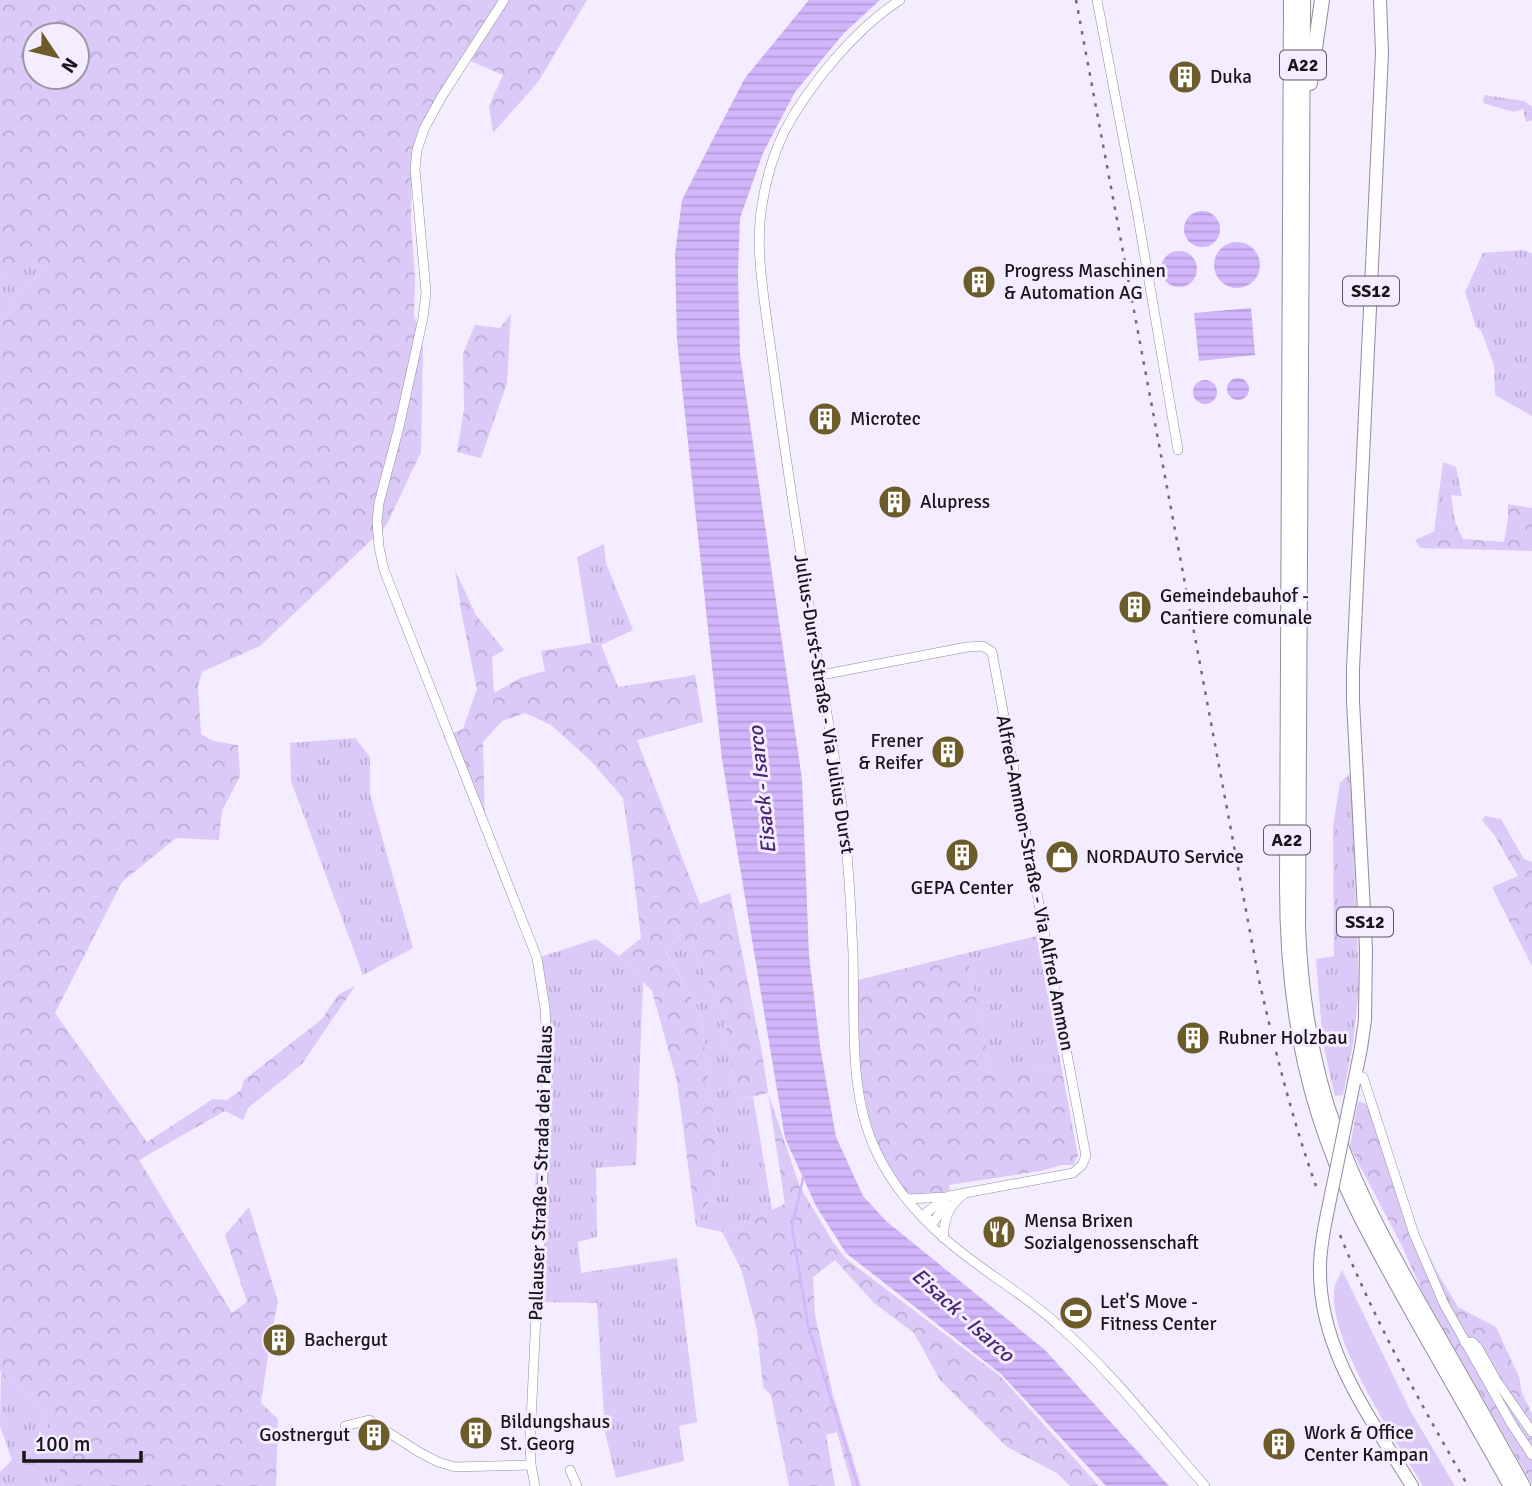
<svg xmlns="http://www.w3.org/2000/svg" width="1532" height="1486" viewBox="0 0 1532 1486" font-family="Signika,sans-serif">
	<defs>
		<pattern id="grass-tufts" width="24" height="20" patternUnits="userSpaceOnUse" patternTransform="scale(1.75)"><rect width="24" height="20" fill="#dbc9f7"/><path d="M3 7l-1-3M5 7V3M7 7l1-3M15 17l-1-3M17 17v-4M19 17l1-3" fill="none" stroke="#bbacd3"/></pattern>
		<pattern id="forest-crowns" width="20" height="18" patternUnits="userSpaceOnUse" patternTransform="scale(1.75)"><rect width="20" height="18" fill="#dbc9f7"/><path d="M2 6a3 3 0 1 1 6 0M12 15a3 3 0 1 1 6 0" fill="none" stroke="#bbacd3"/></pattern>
		<pattern id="water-rules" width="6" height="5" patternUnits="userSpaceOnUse" patternTransform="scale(1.75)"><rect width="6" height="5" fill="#d1b6fb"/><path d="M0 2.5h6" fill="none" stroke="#b39cd7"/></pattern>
	</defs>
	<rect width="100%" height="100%" fill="#f3edff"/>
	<g fill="url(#grass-tufts)">
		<polygon points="1484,95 1524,101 1532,107 1532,120 1526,122 1523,109 1514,112 1483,103"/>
		<polygon points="1524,250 1532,254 1532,416 1495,395 1494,365 1481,330 1476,327 1465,292 1483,253"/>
		<polygon points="35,262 44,270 13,299 13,309 0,323 0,281 15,264"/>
		<polygon points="1443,462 1456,467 1462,496 1451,495 1455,522 1434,532"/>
		<polygon points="604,544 606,563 633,630 601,645 591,643 577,557"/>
		<polygon points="355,738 370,757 370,794 413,948 363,975 291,781 290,743"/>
		<polygon points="1349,774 1352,796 1359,989 1353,1044 1343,1095 1335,1096 1323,1043 1316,959 1334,956 1333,826 1340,783"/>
		<polygon points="682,934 700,962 723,1015 737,1100 753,1097 772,1210 722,1232 696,1226 719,1180 720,1163 700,1013 665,949"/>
		<polygon points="1037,936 1061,1065 991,1074 967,953"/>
		<polygon points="596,939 619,956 643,981 636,1165 596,1168 597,1237 578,1242 581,1273 677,1258 697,1422 679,1426 684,1461 616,1478 605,1432 597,1303 537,1302 539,1270 535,1185 544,1051 537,958"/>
		<polygon points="1,1371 44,1412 64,1486 0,1486 0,1472 12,1460 0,1426"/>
	</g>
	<g fill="url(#forest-crowns)" fill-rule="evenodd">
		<path d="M 0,0 L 587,0 L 538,82 L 493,133 L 489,106 L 503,75 L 468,60 L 426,130 L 412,172 L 411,221 L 415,279 L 414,315 L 423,347 L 421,452 L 386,526 L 260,646 L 202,672 L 198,686 L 201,734 L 213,741 L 238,745 L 240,776 L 222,811 L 219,840 L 176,838 L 122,882 L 55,1013 L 147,1142 L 213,1099 L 227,1100 L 241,1090 L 244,1080 L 322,1019 L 338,995 L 355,986 L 302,1064 L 248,1108 L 243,1120 L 225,1111 L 139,1160 L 232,1313 L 247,1302 L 225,1235 L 249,1207 L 278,1301 L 271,1335 L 261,1403 L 278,1419 L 276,1486 L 64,1486 L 44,1412 L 1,1371 L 0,1372 L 0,323 L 13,309 L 13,299 L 44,270 L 35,262 L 26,266 L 16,264 L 0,281 ZM 35,35 L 77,35 L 77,77 L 35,77 Z"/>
		<polygon points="511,314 507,383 481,458 457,452 464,409 463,353 475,325 500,328"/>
		<polygon points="1508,504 1532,508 1532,551 1420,548 1415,540 1455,522 1463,539 1504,542 1508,519"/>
		<polygon points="455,570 476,615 504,650 492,657 494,693 520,678 545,671 541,651 591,643 601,645 618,687 695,675 703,722 637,740 700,904 730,893 763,1058 768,1093 800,1187 833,1242 845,1258 1000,1376 1099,1486 1070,1486 1057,1473 1007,1447 940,1380 914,1333 874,1303 835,1260 813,1277 815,1315 833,1395 861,1486 852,1486 837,1432 826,1435 835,1486 789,1486 771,1395 763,1387 757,1330 741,1269 722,1232 785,1204 768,1093 737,1100 723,1015 700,962 681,934 665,950 700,1013 720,1163 719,1180 696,1226 677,1081 652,991 619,956 641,938 631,853 623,798 590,760 551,725 525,713 502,721 483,742 485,825 457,754 443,737 463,729 477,689 462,616"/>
		<polygon points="1485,816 1501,819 1524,859 1532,862 1532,966 1492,887 1518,876 1495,836 1482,820"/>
		<path d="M 967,953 L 991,1073 L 1061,1065 L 1078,1156 L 1073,1165 L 1061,1165 L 1041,1171 L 949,1185 L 950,1190 C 936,1195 922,1200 908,1193 C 901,1189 896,1179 892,1172 C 857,1114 858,1045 858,980 Z"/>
		<polygon points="1358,1101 1371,1106 1395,1185 1436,1270 1458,1307 1496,1327 1519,1377 1522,1393 1532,1414 1532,1484 1424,1295 1401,1244 1350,1147"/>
	</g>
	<path fill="#dbc9f7" d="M 1342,1270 L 1411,1412 L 1455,1486 L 1423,1486 C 1397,1442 1324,1335 1335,1285 C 1337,1280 1340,1275 1342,1270 Z"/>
	<g fill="url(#water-rules)">
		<polygon points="809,0 880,0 844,33 795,92 763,153 740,218 738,273 740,354 802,779 809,955 820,1046 836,1137 863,1196 886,1221 1045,1350 1169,1486 1106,1486 1001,1374 846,1253 816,1206 785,1138 722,759 677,340 675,254 682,200 712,141 745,78"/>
		<circle cx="1202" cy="229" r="18"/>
		<circle cx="1237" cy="265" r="23"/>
		<circle cx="1179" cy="269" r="18"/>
		<polygon points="1251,308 1255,355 1199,361 1194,313"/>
		<circle cx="1238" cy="389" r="11"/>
		<circle cx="1205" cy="392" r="12"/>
	</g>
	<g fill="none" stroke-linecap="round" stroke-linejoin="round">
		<polyline stroke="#d1b6fb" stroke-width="2.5" points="804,1174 792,1227 808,1325 858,1486"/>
		<defs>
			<g id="minor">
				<polyline points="504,0 442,96 424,129 417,150 415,169 426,292 423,318 399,427 379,503 377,521 379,547 384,570 537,958 545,1008 548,1063 530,1442 531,1465 535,1486"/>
				<path d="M 900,0 C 855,29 809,85 784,132 C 773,155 766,180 762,205 C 756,242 761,277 766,314 C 771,348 775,381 780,415 C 792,501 806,587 820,674 C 827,715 835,757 841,799 C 847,843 850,889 852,934 C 857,1003 845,1086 876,1151 C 891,1183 916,1213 943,1237 C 978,1269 1022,1292 1057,1324 C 1112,1372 1157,1431 1205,1486"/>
				<polyline points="1097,0 1137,211 1178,450"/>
				<polyline points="821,675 967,647 983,646 992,652 1086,1156 1082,1165 1073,1173 949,1196 927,1212 926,1220"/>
				<polyline points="1356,1075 1363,1077 1414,1234 1444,1304 1511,1423 1532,1455"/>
				<polyline points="907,1199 947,1197"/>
				<polyline points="926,1220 934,1221 944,1208 949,1206"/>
				<path d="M 943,1238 C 945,1217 947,1208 964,1194"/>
				<polyline points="1465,1343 1472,1342 1478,1348 1496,1380 1532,1432"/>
				<polyline points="345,1426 369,1420 419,1452 438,1462 455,1467 531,1465"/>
				<polyline points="570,1470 577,1486"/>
			</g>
			<g id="major">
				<polyline points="1348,1112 1361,1048 1365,1020 1366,949 1353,701 1353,669 1382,53 1380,0"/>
				<path d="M 1326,1219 C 1323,1235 1320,1250 1320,1267 C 1318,1350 1371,1418 1412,1486"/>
			</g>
			<g id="highway">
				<path d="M 1291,0 L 1287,885 C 1287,964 1295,1040 1319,1115 C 1341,1187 1378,1250 1414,1315 C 1446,1372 1479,1429 1511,1486"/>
				<path d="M 1303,0 L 1298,928 C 1301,998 1312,1069 1337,1135 C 1360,1199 1393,1257 1426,1315 C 1459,1372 1491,1429 1523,1486"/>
				<polyline points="1310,83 1322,0"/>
			</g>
		</defs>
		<use href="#minor" stroke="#928c9c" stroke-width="10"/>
		<use href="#major" stroke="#928c9c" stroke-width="14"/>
		<use href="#highway" stroke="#928c9c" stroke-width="16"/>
		<use href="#minor" stroke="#fff" stroke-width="9"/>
		<use href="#major" stroke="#fff" stroke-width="12"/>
		<use href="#highway" stroke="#fff" stroke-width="14"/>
		<g stroke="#716d77" stroke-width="2.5" stroke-dasharray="3.5 7" stroke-linecap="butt">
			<path d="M 1076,0 L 1259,980 C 1275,1050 1292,1119 1316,1186"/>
			<path d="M 1340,1235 C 1376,1323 1421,1405 1468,1486"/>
		</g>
		<defs>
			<polyline id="major-bridge" points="1326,1219 1348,1112"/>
		</defs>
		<use href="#major-bridge" stroke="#928c9c" stroke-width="14" stroke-linecap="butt"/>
		<use href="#major-bridge" stroke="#fff" stroke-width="12"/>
	</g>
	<defs>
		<symbol id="building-disc" viewBox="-11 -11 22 22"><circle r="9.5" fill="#6c5c2a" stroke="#f3edff"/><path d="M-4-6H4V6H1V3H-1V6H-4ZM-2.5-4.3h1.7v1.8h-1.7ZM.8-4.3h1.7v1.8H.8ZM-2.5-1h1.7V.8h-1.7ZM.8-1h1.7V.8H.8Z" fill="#fff"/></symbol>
		<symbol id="shop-disc" viewBox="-11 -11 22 22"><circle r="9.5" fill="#6c5c2a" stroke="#f3edff"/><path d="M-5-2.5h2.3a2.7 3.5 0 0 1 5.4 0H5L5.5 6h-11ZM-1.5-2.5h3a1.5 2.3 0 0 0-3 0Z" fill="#fff"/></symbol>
		<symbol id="restaurant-disc" viewBox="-11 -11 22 22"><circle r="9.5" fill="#6c5c2a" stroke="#f3edff"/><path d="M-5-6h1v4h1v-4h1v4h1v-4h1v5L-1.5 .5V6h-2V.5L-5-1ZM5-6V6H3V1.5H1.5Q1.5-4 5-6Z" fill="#fff"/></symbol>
		<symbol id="stadium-disc" viewBox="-11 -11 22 22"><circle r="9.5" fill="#6c5c2a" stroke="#f3edff"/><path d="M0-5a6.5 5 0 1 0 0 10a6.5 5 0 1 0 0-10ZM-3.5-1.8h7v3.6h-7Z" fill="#fff"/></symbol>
	</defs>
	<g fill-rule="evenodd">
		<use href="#building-disc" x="1166" y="58" width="38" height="38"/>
		<use href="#building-disc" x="960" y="263" width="38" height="38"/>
		<use href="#building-disc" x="806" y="400" width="38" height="38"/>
		<use href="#building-disc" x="876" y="483" width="38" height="38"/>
		<use href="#building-disc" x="1116" y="588" width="38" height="38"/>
		<use href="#building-disc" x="929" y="733" width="38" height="38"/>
		<use href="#building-disc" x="943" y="836" width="38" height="38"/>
		<use href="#shop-disc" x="1043" y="838" width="38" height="38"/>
		<use href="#building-disc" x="1174" y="1019" width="38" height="38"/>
		<use href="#restaurant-disc" x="980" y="1213" width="38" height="38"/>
		<use href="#stadium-disc" x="1057" y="1294" width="38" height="38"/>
		<use href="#building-disc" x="260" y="1321" width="38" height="38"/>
		<use href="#building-disc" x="457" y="1414" width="38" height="38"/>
		<use href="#building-disc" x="355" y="1416" width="38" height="38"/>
		<use href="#building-disc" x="1260" y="1425" width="38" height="38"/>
	</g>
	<g text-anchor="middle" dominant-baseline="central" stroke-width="6" stroke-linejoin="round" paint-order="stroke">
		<g fill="#f3edff" stroke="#5a565f" stroke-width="2">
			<rect x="1280" y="50.5" width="46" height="29" rx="5"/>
			<rect x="1343" y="276.5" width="56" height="29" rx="5"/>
			<rect x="1264" y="825.5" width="46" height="29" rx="5"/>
			<rect x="1337" y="907.5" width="56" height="29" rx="5"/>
		</g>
		<g font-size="18" font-weight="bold" fill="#18151b">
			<text x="1303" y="65">A22</text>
			<text x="1371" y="291">SS12</text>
			<text x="1287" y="840">A22</text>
			<text x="1365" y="922">SS12</text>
		</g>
		<g font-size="19" fill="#18151b" stroke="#f3edff" text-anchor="start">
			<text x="1210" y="77">Duka</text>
			<text x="1004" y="271">Progress Maschinen<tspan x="1004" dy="22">&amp; Automation AG</tspan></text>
			<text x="850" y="419">Microtec</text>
			<text x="920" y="502">Alupress</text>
			<text x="1160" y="596">Gemeindebauhof -<tspan x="1160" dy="22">Cantiere comunale</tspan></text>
			<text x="923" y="741" text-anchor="end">Frener<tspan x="923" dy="22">&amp; Reifer</tspan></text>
			<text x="1086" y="857">NORDAUTO Service</text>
			<text x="962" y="888" text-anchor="middle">GEPA Center</text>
			<text x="1218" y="1038">Rubner Holzbau</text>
			<text x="1024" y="1221">Mensa Brixen<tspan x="1024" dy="22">Sozialgenossenschaft</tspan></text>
			<text x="1100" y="1302">Let'S Move -<tspan x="1100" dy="22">Fitness Center</tspan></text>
			<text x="304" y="1340">Bachergut</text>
			<text x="500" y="1422">Bildungshaus<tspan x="500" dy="22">St. Georg</tspan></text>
			<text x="1304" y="1433">Work &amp; Office<tspan x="1304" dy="22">Center Kampan</tspan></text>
			<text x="350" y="1435" text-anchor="end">Gostnergut</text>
		</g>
		<g font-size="19" fill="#18151b" stroke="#f3edff">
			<text transform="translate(824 704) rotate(81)">Julius-Durst-Straße - Via Julius Durst</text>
			<text transform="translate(1035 883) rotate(79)">Alfred-Ammon-Straße - Via Alfred Ammon</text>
			<text transform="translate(541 1173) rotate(-88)">Pallauser Straße - Strada dei Pallaus</text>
		</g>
		<g font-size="21" font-style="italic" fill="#4b2573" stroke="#f3edff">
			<text transform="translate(762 790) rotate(-96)">Eisack - Isarco</text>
			<text transform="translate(963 1315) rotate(42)">Eisack - Isarco</text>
		</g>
	</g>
	<g transform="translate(56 56) rotate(125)"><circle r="33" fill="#f3edff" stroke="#9b97a4" stroke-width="2"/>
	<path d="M0-5L12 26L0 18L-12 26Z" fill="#6c5c2a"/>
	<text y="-10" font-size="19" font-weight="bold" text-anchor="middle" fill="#18151b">N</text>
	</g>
	<path d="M24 1451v10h117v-10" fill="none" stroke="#18151b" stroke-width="3.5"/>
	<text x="35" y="1451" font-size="21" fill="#18151b" stroke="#f3edff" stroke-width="5" paint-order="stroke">100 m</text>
</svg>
